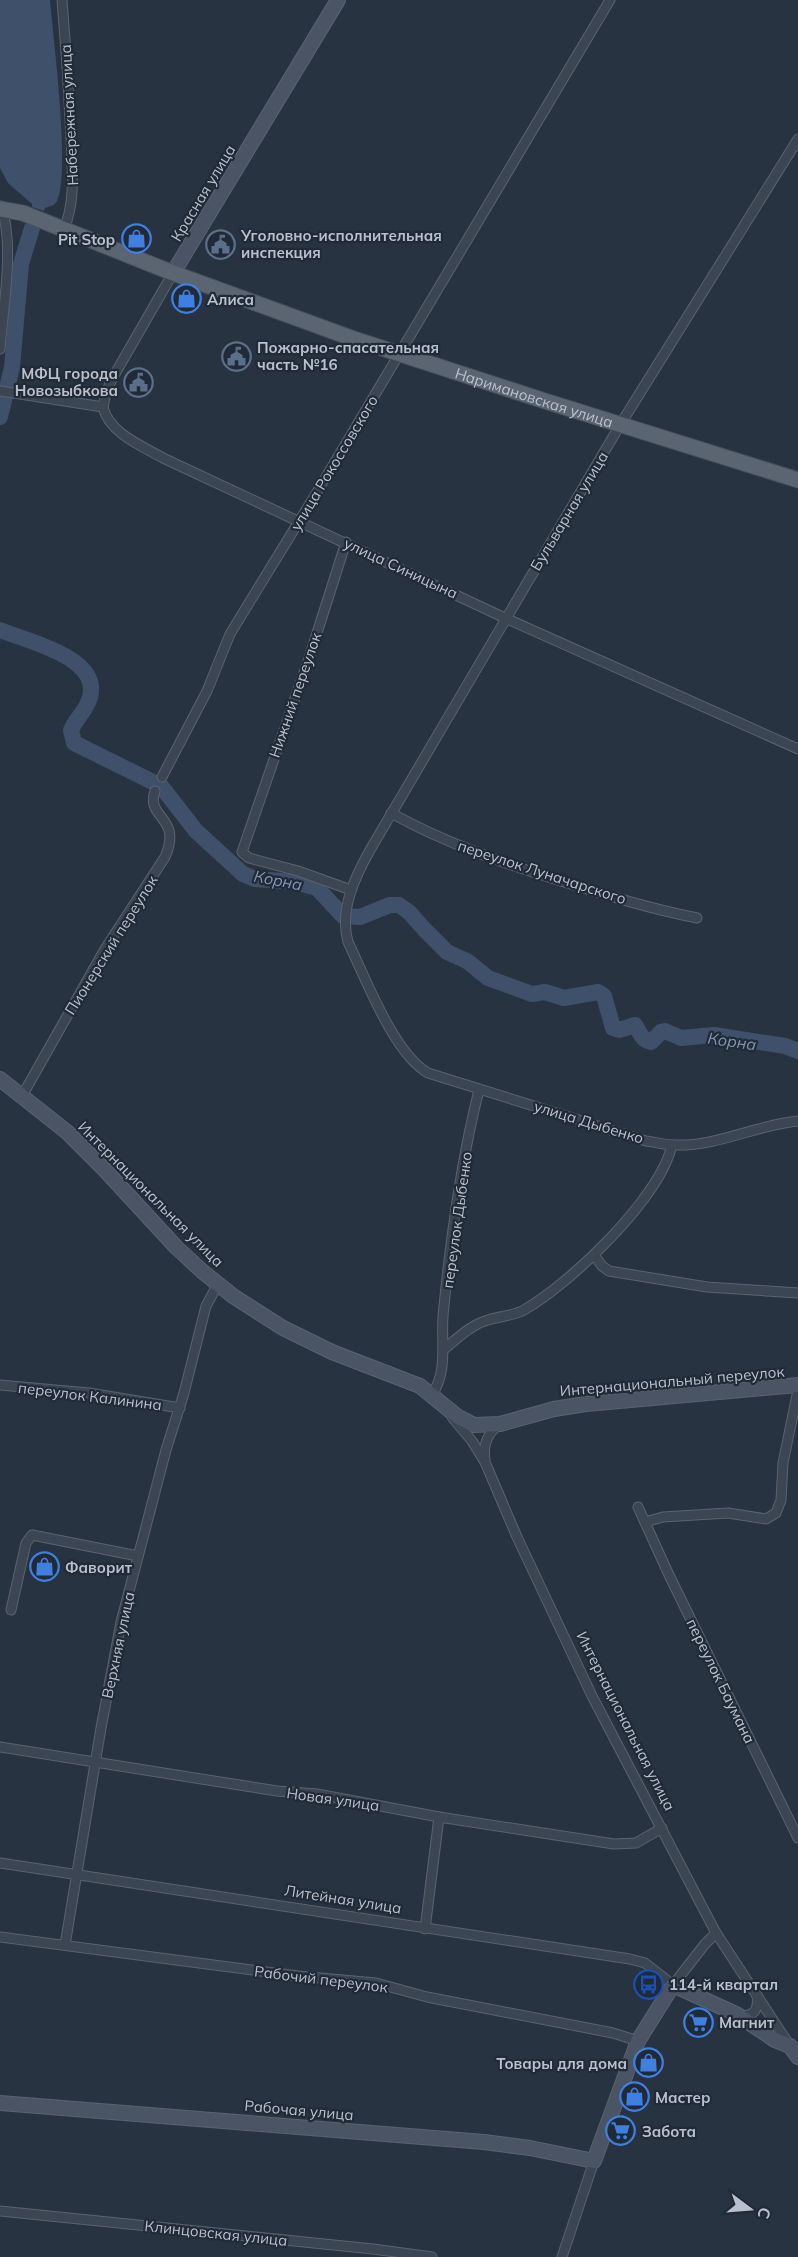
<svg xmlns="http://www.w3.org/2000/svg" width="798" height="2257" viewBox="0 0 798 2257" font-family="Mulish,sans-serif">
	<rect width="100%" height="100%" fill="#283342"/>
	<path fill="#3f506a" d="M 0,0 L 50,0 C 53,37 71,174 57,201 C 54,206 50,206 45,208 L 44,211 L 32,207 L 32,204 L 8,183 L 0,168 Z"/>
	<g fill="none" stroke-linecap="round" stroke-linejoin="round">
		<g stroke="#3f506a" stroke-width="16">
			<polyline points="0,417 12,367 21,264 32,228"/>
			<path d="M 0,630 C 26,641 101,657 90,697 C 87,710 76,718 71,730 L 74,743 L 161,786 L 196,831 L 243,874 L 255,879 L 295,882 L 317,888 L 343,916 L 360,917 L 390,905 L 399,905 L 409,912 L 424,929 L 447,952 L 467,961 L 488,978 L 532,994 L 545,992 L 564,998 L 598,992 L 604,996 L 613,1028 L 619,1030 L 635,1025 C 640,1032 641,1040 651,1042 L 661,1032 L 665,1031 L 681,1038 L 714,1035 L 785,1046 L 798,1051"/>
		</g>
		<defs>
			<g id="street">
				<path d="M 62,0 C 66,46 69,92 71,138 C 72,169 76,200 64,229"/>
				<path d="M 798,139 L 620,425 L 370,850 C 355,877 339,910 348,942 C 366,979 394,1054 428,1073 L 646,1141 C 655,1142 665,1145 674,1145 C 716,1147 756,1125 798,1121"/>
				<path d="M 0,349 C 3,307 15,245 1,206"/>
				<path d="M 0,391 L 103,407 C 109,433 142,446 163,458 L 505,618 L 798,749"/>
				<polyline points="103,407 106,393 112,379 173,273"/>
				<polyline points="346,542 310,655 242,852 249,858 298,871 351,890"/>
				<polyline points="162,777 207,691 230,634 317,492 610,0"/>
				<path d="M 391,813 C 445,843 503,863 561,881 C 606,895 651,909 697,918"/>
				<path d="M 22,1096 L 105,949 L 165,857 C 183,816 145,819 155,791"/>
				<polyline points="594,1255 602,1266 609,1271 707,1287 798,1293"/>
				<path d="M 443,1350 C 457,1339 470,1325 488,1320 C 500,1316 513,1316 524,1310 C 571,1283 660,1198 672,1145"/>
				<polyline points="0,1385 89,1393 180,1408"/>
				<path d="M 432,1395 C 448,1370 441,1344 443,1316 C 450,1243 461,1161 479,1090"/>
				<polyline points="452,1417 472,1441 485,1462 517,1537 592,1696 716,1933 790,2046"/>
				<path d="M 485,1460 C 483,1446 487,1433 499,1425"/>
				<polyline points="638,1507 669,1575 798,1838"/>
				<polyline points="645,1522 663,1517 728,1513 766,1519 776,1513 781,1500 783,1463 798,1390"/>
				<polyline points="11,1610 26,1543 32,1535 138,1556"/>
				<polyline points="0,1747 277,1791 317,1794 439,1817 614,1844 636,1843 662,1828"/>
				<polyline points="0,1863 630,1959 645,1963 673,1985 705,1944 716,1933"/>
				<polyline points="425,1929 439,1817"/>
				<polyline points="0,1937 298,1976 376,1983 427,1997 613,2033 638,2041"/>
				<polyline points="65,1945 101,1728 121,1622 166,1450 184,1393 206,1306 218,1284"/>
				<path d="M 739,2015 C 754,2018 759,2009 757,1995"/>
				<polyline points="0,2211 373,2249 432,2257"/>
				<polyline points="562,2257 594,2161"/>
			</g>
			<g id="secondary">
				<polyline points="173,273 338,0"/>
				<polyline points="0,1079 67,1132 104,1169 176,1247 203,1272 233,1296 283,1328 332,1352 420,1386 458,1417 474,1425 500,1424 554,1409 586,1404 798,1385"/>
				<polyline points="0,2103 484,2142 530,2148 594,2161 638,2041 673,1985 736,2014 775,2040 790,2046 798,2057"/>
			</g>
			<g id="primary">
				<path id="s1" d="M 0,209 L 23,213 L 173,273 L 354,339 L 545,401 L 798,480"/>
			</g>
		</defs>
		<use href="#street" stroke="#5a636f" stroke-width="11"/>
		<use href="#secondary" stroke="#5a636f" stroke-width="16"/>
		<use href="#primary" stroke="#464e5b" stroke-width="17"/>
		<use href="#street" stroke="#3c4552" stroke-width="9"/>
		<use href="#secondary" stroke="#4b5464" stroke-width="14"/>
		<use href="#primary" stroke="#5b6471" stroke-width="15"/>
	</g>
	<defs>
		<symbol id="shop-ring" viewBox="-11 -11 22 22"><circle r="9.5" fill="#212a37" stroke="#3f7fe0" stroke-width="1.5"/><path d="M-5-2.5h2.3a2.7 3.5 0 0 1 5.4 0H5L5.5 6h-11ZM-1.5-2.5h3a1.5 2.3 0 0 0-3 0Z" fill="#3f7fe0"/></symbol>
		<symbol id="civic-ring" viewBox="-11 -11 22 22"><circle r="9.5" fill="#212a37" stroke="#5c6f8a" stroke-width="1.5"/><path d="M-.6-6.5H3V-4.5H.6V-3L4-1V1h2V6H-6V1h2V-1L-.6-3ZM-1.2 2.5V6h2.4V2.5Z" fill="#5c6f8a"/></symbol>
		<symbol id="bus-ring" viewBox="-11 -11 22 22"><circle r="9.5" fill="#212a37" stroke="#1a4fb4" stroke-width="1.5"/><path d="M-5-6H5V4H4V6H2V4H-2V6H-4V4H-5ZM-3.5-4V0h7V-4ZM-3.5 1.2v1.5H-2V1.2ZM2 1.2v1.5H3.5V1.2Z" fill="#1a4fb4"/></symbol>
		<symbol id="supermarket-ring" viewBox="-11 -11 22 22"><circle r="9.5" fill="#212a37" stroke="#3f7fe0" stroke-width="1.5"/><path d="M-6-5.5h2.5l.6 2H6L4.5 2H-2.5L-4.4-4H-6ZM-1.5 3.2a1.3 1.3 0 1 0 .1 0ZM3 3.2a1.3 1.3 0 1 0 .1 0Z" fill="#3f7fe0"/></symbol>
	</defs>
	<g fill-rule="evenodd">
		<use href="#shop-ring" x="120" y="222" width="33" height="33"/>
		<use href="#civic-ring" x="204" y="228" width="33" height="33"/>
		<use href="#shop-ring" x="170" y="282" width="33" height="33"/>
		<use href="#civic-ring" x="220" y="340" width="33" height="33"/>
		<use href="#civic-ring" x="122" y="366" width="33" height="33"/>
		<use href="#shop-ring" x="28" y="1550" width="33" height="33"/>
		<use href="#bus-ring" x="632" y="1968" width="33" height="33"/>
		<use href="#supermarket-ring" x="682" y="2006" width="33" height="33"/>
		<use href="#shop-ring" x="632" y="2046" width="33" height="33"/>
		<use href="#shop-ring" x="618" y="2080" width="33" height="33"/>
		<use href="#supermarket-ring" x="604" y="2114" width="33" height="33"/>
	</g>
	<g text-anchor="middle" dominant-baseline="central" stroke-width="4.5" stroke-linejoin="round" paint-order="stroke">
		<g font-size="15" fill="#b9c0cb" stroke="#212a37">
			<text transform="translate(69 115) rotate(-93)">Набережная улица</text>
			<text transform="translate(203 193) rotate(-59)">Красная улица</text>
			<text stroke="none"><textPath href="#s1" startOffset="567">Наримановская улица</textPath></text>
			<text transform="translate(334 463) rotate(-59)">улица Рокоссовского</text>
			<text transform="translate(569 511) rotate(-59)">Бульварная улица</text>
			<text transform="translate(401 568) rotate(25)">улица Синицына</text>
			<text transform="translate(295 695) rotate(-71)">Нижний переулок</text>
			<text transform="translate(542 872) rotate(18)">переулок Луначарского</text>
			<text transform="translate(111 945) rotate(-58)">Пионерский переулок</text>
			<text transform="translate(589 1122) rotate(17)">улица Дыбенко</text>
			<text transform="translate(151 1194) rotate(45)">Интернациональная улица</text>
			<text transform="translate(457 1220) rotate(-82)">переулок Дыбенко</text>
			<text transform="translate(672 1381) rotate(-5)">Интернациональный переулок</text>
			<text transform="translate(90 1396) rotate(7)">переулок Калинина</text>
			<text transform="translate(118 1645) rotate(-78)">Верхняя улица</text>
			<text transform="translate(721 1681) rotate(64)">переулок Баумана</text>
			<text transform="translate(626 1721) rotate(63)">Интернациональная улица</text>
			<text transform="translate(333 1799) rotate(8)">Новая улица</text>
			<text transform="translate(343 1899) rotate(9)">Литейная улица</text>
			<text transform="translate(321 1979) rotate(7)">Рабочий переулок</text>
			<text transform="translate(299 2110) rotate(5)">Рабочая улица</text>
			<text transform="translate(216 2233) rotate(6)">Клинцовская улица</text>
		</g>
		<g font-size="15" font-weight="bold" fill="#b9c0cb" stroke="#212a37" text-anchor="start">
			<text x="241" y="235">Уголовно-исполнительная<tspan x="241" dy="17">инспекция</tspan></text>
			<text x="115" y="239" text-anchor="end">Pit Stop</text>
			<text x="207" y="299">Алиса</text>
			<text x="257" y="347">Пожарно-спасательная<tspan x="257" dy="17">часть №16</tspan></text>
			<text x="118" y="373" text-anchor="end">МФЦ города<tspan x="118" dy="17">Новозыбкова</tspan></text>
			<text x="65" y="1567">Фаворит</text>
			<text x="669" y="1984">114-й квартал</text>
			<text x="719" y="2022">Магнит</text>
			<text x="627" y="2063" text-anchor="end">Товары для дома</text>
			<text x="655" y="2097">Мастер</text>
			<text x="642" y="2131">Забота</text>
		</g>
		<g font-size="16" font-style="italic" fill="#8296b2" stroke="#212a37">
			<text transform="translate(278 880) rotate(11)">Корна</text>
			<text transform="translate(732 1041) rotate(8)">Корна</text>
		</g>
	</g>
	<g transform="translate(750 2209) rotate(106)" stroke="#212a37" stroke-width="4.5" paint-order="stroke">
	<path d="M0-4.5L10 22L0 15L-10 22Z" fill="#b9c0cb"/>
	<text y="-9" font-size="16" font-weight="bold" text-anchor="middle" fill="#b9c0cb">С</text>
	</g>
</svg>
